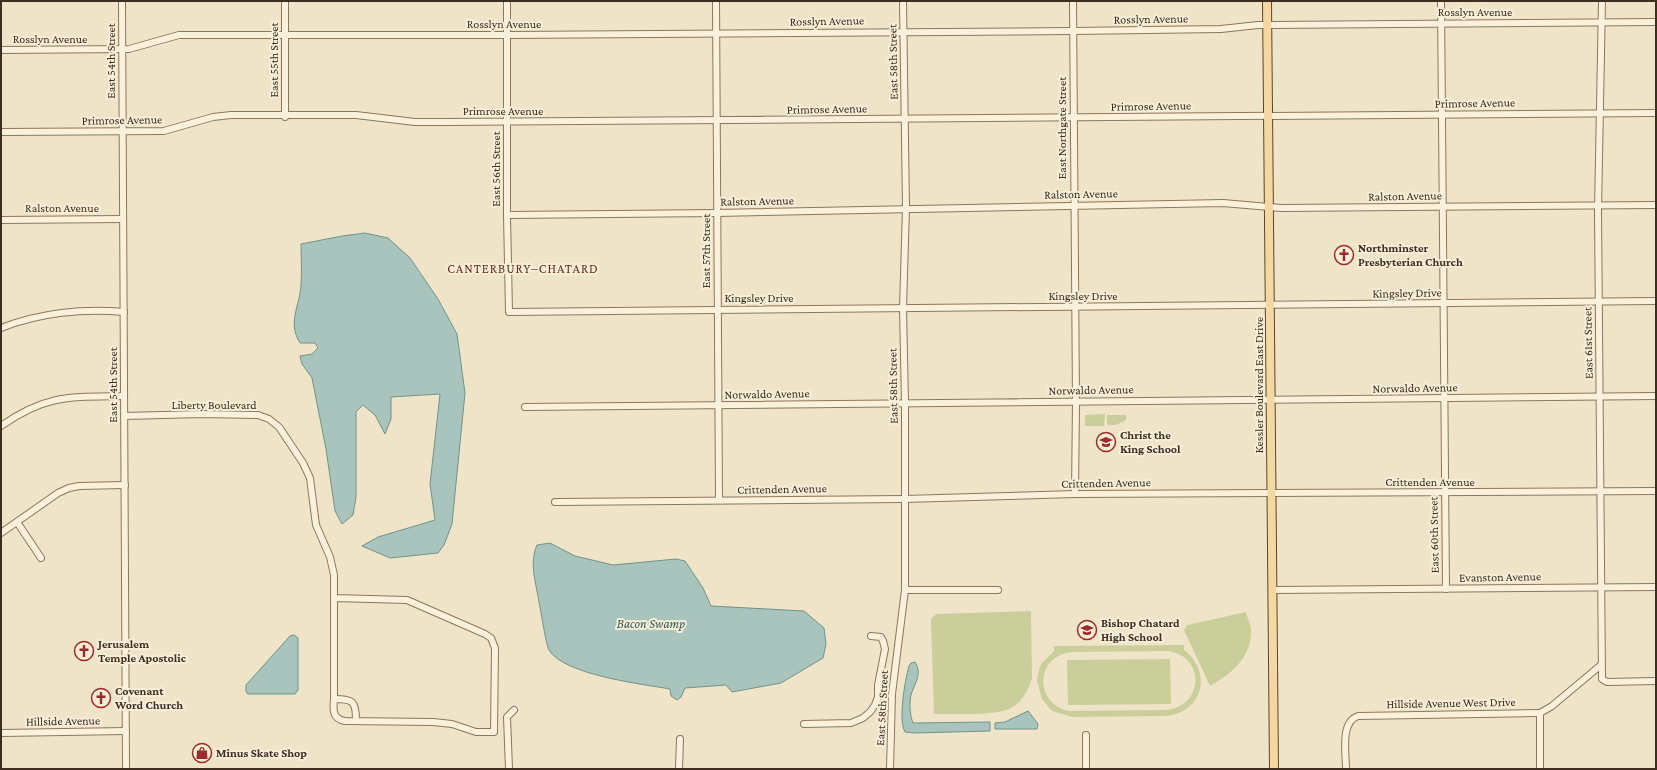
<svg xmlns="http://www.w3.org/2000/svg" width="1657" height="770" viewBox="0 0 1657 770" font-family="'Crimson Pro',serif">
	<rect width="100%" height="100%" fill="#f0e4c8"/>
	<g fill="#c9cf9b" fill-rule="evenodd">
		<polygon points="1105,414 1104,426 1085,426 1085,415"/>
		<polygon points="1107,415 1126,415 1126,420 1116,425 1107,425"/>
		<path d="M 1031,611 L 1032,679 C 1020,712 1005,713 974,714 C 961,714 947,714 934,714 L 931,619 L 936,614 Z"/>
		<path d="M 1246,612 C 1247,617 1250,623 1251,628 C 1253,656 1232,674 1210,686 L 1184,630 L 1187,625 Z"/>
		<path d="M 1184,645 L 1184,650 C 1213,672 1203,712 1167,716 L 1073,717 L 1055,712 L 1050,709 L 1042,699 L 1037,681 L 1039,669 L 1042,663 L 1054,651 L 1054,646 ZM 1165,651 C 1205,653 1206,706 1166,710 L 1069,711 C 1033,703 1036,655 1072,652 Z"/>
		<polygon points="1170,659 1171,704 1068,705 1067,660"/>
	</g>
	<g fill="#a9c4bc" stroke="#6f938a">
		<path d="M 365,233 L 388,238 L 410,258 L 438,299 L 457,334 L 465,393 L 452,524 L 444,545 L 438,553 L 390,558 L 362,546 L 378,537 L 435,520 L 430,484 L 440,394 L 391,397 L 391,419 L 385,434 L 375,415 L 363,405 L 356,412 L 356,497 L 353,515 L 342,524 L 335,511 L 326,449 L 312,378 L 302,364 L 300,356 L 312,354 L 318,348 L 315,343 L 300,343 C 287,322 300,306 301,285 C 302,271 301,257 301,244 L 342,236 Z"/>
		<path d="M 550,543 L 575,556 L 613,565 L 676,559 L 685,561 L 703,588 L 711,606 L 804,611 L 824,628 L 826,644 L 823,658 L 781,683 L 732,692 L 726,685 L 685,688 L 681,697 L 677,700 L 671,696 L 670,689 C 642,684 564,675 549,650 C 546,645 541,611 539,602 C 536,583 529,563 537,545 Z"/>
		<polygon points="294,635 298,638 298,690 295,694 248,694 246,692 246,685 290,636"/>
		<path d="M 915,662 C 923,674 914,684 911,695 C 909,703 910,716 913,723 L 990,722 L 990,731 L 915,733 L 905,732 C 898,720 905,680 909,666 L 911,663 Z"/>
		<polygon points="1028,711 1038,724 1037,729 995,729 995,723 1005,722"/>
	</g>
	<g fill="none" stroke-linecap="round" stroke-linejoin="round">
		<defs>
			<g id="minor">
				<polyline points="122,1 126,769"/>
				<polyline points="285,1 285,117"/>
				<polyline points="507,1 507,215 509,312 1656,301"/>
				<polyline points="716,1 719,500"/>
				<polyline points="1073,1 1076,402 1075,494"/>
				<polyline points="1441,1 1446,589"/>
				<polyline points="1602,1 1598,210 1602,679 1607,682 1656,681"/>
				<polyline points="1,50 129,49 179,35 507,35 1073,31 1221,29 1258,25 1656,22"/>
				<polyline points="1,132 164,131 213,117 231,115 356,115 415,122 448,122 1656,113"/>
				<polyline points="507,215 717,213 1223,203 1281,208 1656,205"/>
				<polyline points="1,220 123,219"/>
				<path d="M 1,328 C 39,313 83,308 124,312"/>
				<polyline points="525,407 1656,396"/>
				<path d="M 124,416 L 202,414 L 258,415 L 269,419 L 279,427 L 303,463 L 310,478 L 316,525 L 330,557 L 334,575 L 334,699 C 333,709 332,719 345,721 L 433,722 L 452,724 L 476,732 L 494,732 L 495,648 L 491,638 L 485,634 L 407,600 L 334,598"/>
				<path d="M 1,426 C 47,394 71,397 124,396"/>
				<polyline points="555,502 904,499 1075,494 1656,491"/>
				<polyline points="17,522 41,558"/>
				<polyline points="1,533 58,493 69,488 79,486 125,485"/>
				<polyline points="905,590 998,590"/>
				<polyline points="1273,590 1656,587"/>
				<path d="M 334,699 C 353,699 356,701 356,720"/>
				<polyline points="804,724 851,723 863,718 870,712 875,705 878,697 878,685 885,649 883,641 881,637 871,636"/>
				<polyline points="1,733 126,731"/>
				<polyline points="509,769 507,717 514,710"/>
				<polyline points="679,769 680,739"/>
				<polyline points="890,769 892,694 905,590 905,403 903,308 906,208 903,1"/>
				<polyline points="1086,769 1086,735"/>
				<path d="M 1346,769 C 1346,753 1340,722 1358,716 L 1540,713"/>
				<polyline points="1540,769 1540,713 1552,706 1601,665"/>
			</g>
			<polyline id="major" points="1267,1 1274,769"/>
		</defs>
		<use href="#minor" stroke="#8d765c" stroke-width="8"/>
		<use href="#major" stroke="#5b4430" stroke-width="10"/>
		<use href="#minor" stroke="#faf1dc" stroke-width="6"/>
		<use href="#major" stroke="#f3d9a0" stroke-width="8"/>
	</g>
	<defs>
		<symbol id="church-ring" viewBox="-11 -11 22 22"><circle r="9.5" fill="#f7eed8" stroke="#9e2a2b" stroke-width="1.5"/><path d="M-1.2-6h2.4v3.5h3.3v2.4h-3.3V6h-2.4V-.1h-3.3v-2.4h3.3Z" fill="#9e2a2b"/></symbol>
		<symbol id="school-ring" viewBox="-11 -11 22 22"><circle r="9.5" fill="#f7eed8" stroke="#9e2a2b" stroke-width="1.5"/><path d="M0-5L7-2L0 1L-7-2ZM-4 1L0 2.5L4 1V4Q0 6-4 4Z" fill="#9e2a2b"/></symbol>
		<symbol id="shop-ring" viewBox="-11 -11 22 22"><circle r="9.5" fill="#f7eed8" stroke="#9e2a2b" stroke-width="1.5"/><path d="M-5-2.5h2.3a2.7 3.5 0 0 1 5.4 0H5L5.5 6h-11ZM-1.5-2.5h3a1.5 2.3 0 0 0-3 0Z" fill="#9e2a2b"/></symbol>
	</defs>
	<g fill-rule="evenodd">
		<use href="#church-ring" x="1333" y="244" width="22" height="22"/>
		<use href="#school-ring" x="1095" y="431" width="22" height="22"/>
		<use href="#school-ring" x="1076" y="619" width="22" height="22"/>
		<use href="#church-ring" x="73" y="640" width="22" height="22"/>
		<use href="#church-ring" x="90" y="687" width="22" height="22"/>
		<use href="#shop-ring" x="191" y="742" width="22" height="22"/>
	</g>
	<g text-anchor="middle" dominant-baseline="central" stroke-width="4" stroke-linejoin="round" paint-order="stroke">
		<g font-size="12" fill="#3d2e20" stroke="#f7eed8">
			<text x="1475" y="12">Rosslyn Avenue</text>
			<text transform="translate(1151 19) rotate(-1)">Rosslyn Avenue</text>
			<text transform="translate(827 21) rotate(-1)">Rosslyn Avenue</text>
			<text x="504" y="24">Rosslyn Avenue</text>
			<text x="50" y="39">Rosslyn Avenue</text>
			<text transform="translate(274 60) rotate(-90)">East 55th Street</text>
			<text transform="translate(111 61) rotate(-90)">East 54th Street</text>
			<text transform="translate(893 62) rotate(-91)">East 58th Street</text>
			<text transform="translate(1475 103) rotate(-1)">Primrose Avenue</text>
			<text transform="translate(1151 106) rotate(-1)">Primrose Avenue</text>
			<text transform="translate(827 109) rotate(-1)">Primrose Avenue</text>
			<text x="503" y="111">Primrose Avenue</text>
			<text transform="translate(122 120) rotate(-1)">Primrose Avenue</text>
			<text transform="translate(1062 128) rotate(-90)">East Northgate Street</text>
			<text transform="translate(496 169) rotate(-90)">East 56th Street</text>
			<text transform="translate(1081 194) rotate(-1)">Ralston Avenue</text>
			<text transform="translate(1405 196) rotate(-1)">Ralston Avenue</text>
			<text transform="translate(757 201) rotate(-1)">Ralston Avenue</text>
			<text x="62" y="208">Ralston Avenue</text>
			<text transform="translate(706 251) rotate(-90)">East 57th Street</text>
			<text transform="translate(1407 293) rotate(-1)">Kingsley Drive</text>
			<text x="1083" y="296">Kingsley Drive</text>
			<text x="759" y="298">Kingsley Drive</text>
			<text transform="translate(1588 343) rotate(-91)">East 61st Street</text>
			<text transform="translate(113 385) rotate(-90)">East 54th Street</text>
			<text transform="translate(1259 385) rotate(-90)">Kessler Boulevard East Drive</text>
			<text transform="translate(893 386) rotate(-91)">East 58th Street</text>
			<text transform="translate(1415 388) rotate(-1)">Norwaldo Avenue</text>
			<text transform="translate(1091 390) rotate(-1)">Norwaldo Avenue</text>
			<text transform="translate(767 394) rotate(-1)">Norwaldo Avenue</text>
			<text x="214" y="405">Liberty Boulevard</text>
			<text x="1430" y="482">Crittenden Avenue</text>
			<text transform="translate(1106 483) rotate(-1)">Crittenden Avenue</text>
			<text transform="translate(782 489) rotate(-1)">Crittenden Avenue</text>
			<text transform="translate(1434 535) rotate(-91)">East 60th Street</text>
			<text transform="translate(1500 577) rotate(-1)">Evanston Avenue</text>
			<text transform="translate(1451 703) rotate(-1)">Hillside Avenue West Drive</text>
			<text transform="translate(882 708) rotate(-87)">East 58th Street</text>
			<text transform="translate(63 721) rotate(-1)">Hillside Avenue</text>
		</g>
		<g font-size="12" font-weight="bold" fill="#3d2e20" stroke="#f7eed8" text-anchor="start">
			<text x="1358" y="248">Northminster<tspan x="1358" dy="14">Presbyterian Church</tspan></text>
			<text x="1120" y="435">Christ the<tspan x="1120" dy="14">King School</tspan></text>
			<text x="1101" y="623">Bishop Chatard<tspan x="1101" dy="14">High School</tspan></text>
			<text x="98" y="644">Jerusalem<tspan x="98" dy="14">Temple Apostolic</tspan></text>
			<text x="115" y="691">Covenant<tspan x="115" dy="14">Word Church</tspan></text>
			<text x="216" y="753">Minus Skate Shop</text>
		</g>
		<g font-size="13" letter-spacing="1" fill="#6b2e1e" stroke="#f7eed8">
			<text x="523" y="268">CANTERBURY–CHATARD</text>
		</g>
		<g font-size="13" font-style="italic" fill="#2f5d5a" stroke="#f7eed8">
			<text x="651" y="623">Bacon Swamp</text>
		</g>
	</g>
	<rect width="1657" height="770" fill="none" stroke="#3d2e20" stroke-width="4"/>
</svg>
